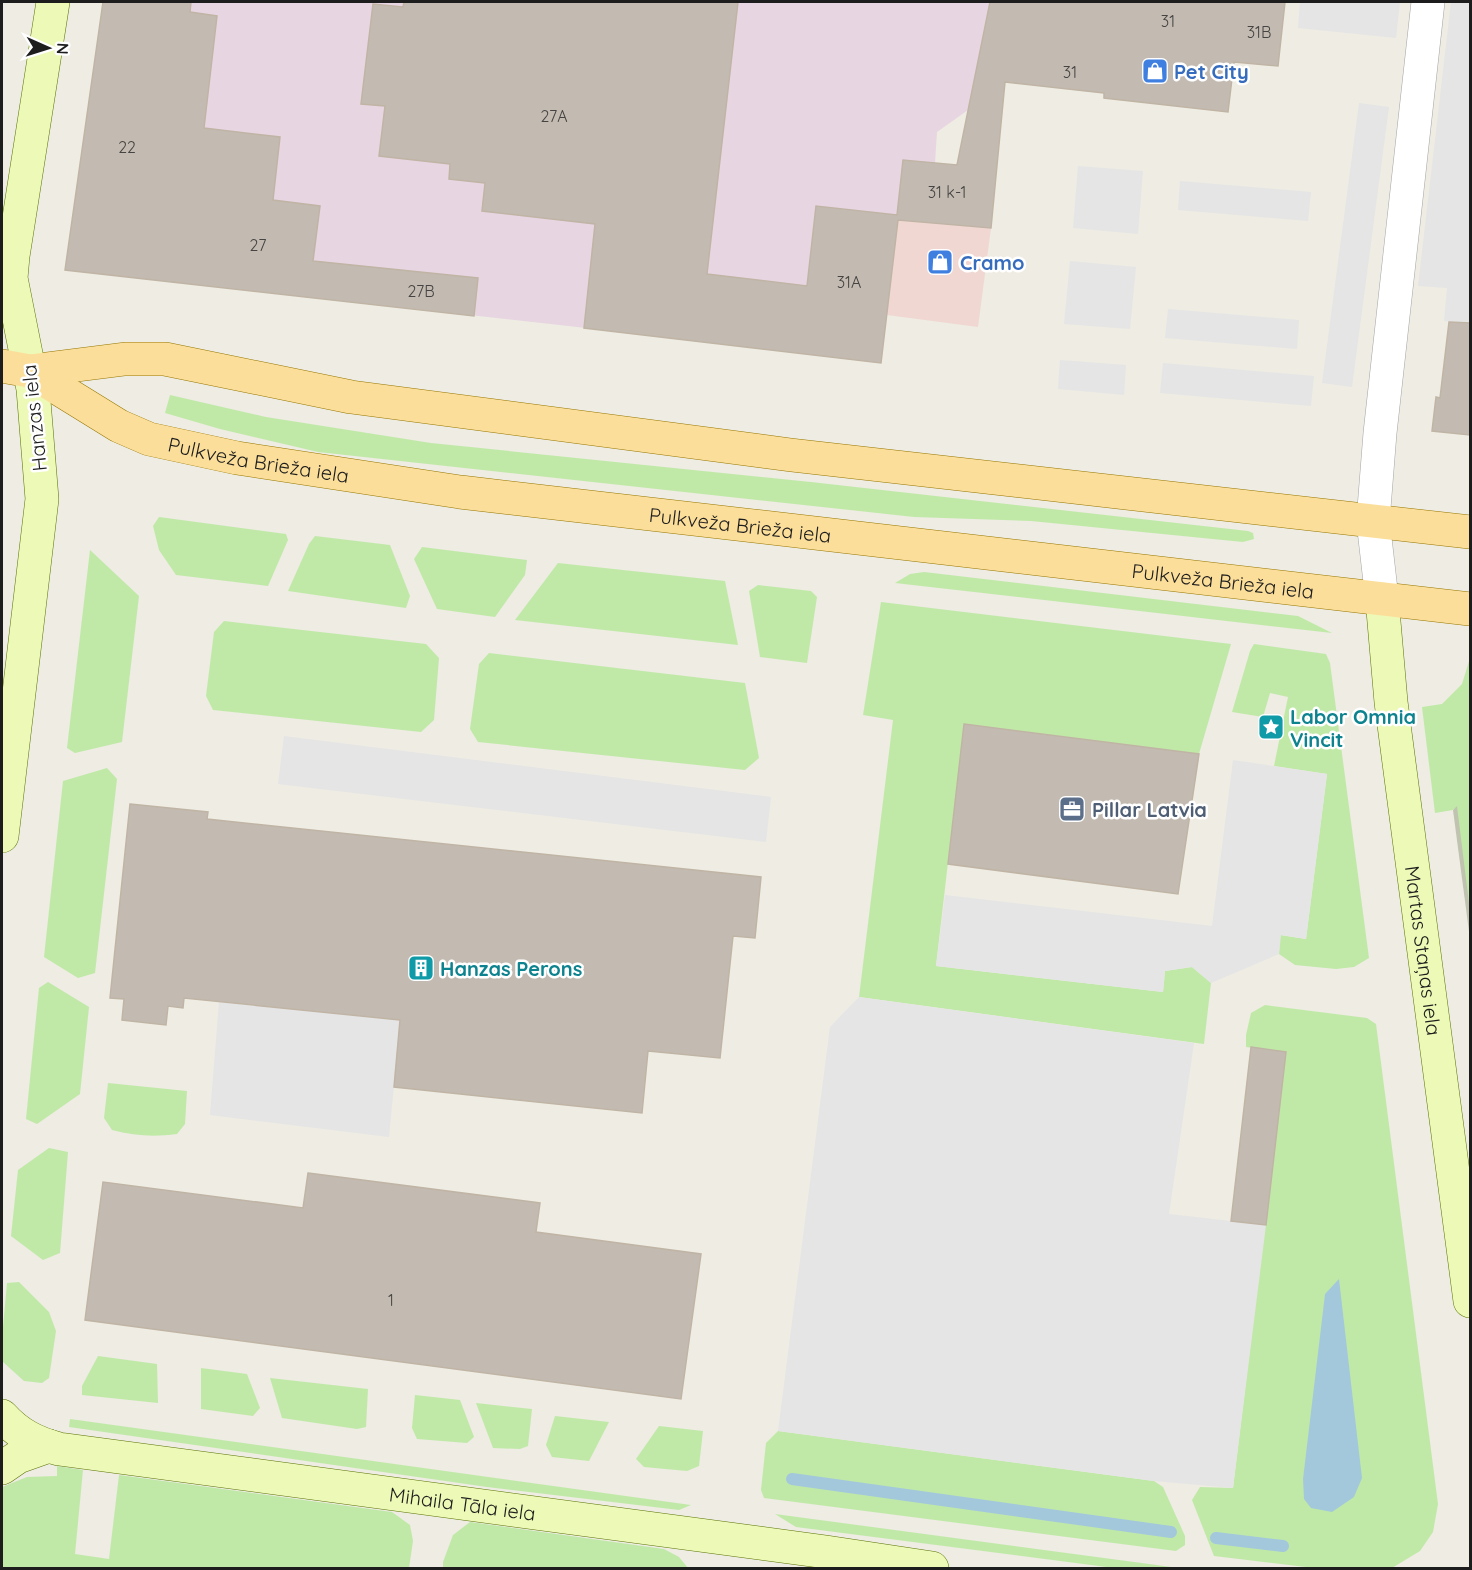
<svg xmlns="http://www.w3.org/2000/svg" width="1472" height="1570" viewBox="0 0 1472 1570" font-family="Quicksand,sans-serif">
	<rect width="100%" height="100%" fill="#eeece3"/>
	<polygon fill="#f0d7d2" points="898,220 991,228 978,327 887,315"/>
	<polygon fill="#e8d5e2" points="104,2 990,2 968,110 937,132 935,163 903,160 897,215 816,206 807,286 745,279 711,342 65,270"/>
	<polygon fill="#c0c3af" points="1470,788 1470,939 1453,810"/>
	<g fill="#c0e9a8">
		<polygon points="170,395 266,417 431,443 811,482 1248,531 1253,533 1254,539 1243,542 1031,521 914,517 318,452 220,429 165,413"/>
		<polygon points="159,517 286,534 288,540 268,586 176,575 159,550 153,526"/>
		<polygon points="315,536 390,545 410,596 406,608 288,591 309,544"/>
		<polygon points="422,547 527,560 525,575 495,617 437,609 414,559"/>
		<polygon points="90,550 139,596 122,742 75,753 67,748"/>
		<polygon points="558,563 725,581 738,645 515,620"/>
		<polygon points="924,572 1298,616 1332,633 895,583 910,574"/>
		<polygon points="758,585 811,591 817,597 807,663 760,657 749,591"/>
		<polygon points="881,602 1231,644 1199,754 964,724 936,966 1163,992 1165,971 1192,967 1211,983 1204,1044 859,997 893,720 863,715"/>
		<polygon points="224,621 426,644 439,658 434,720 421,732 213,710 206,696 214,632"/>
		<polygon points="1254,644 1326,654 1330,663 1369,958 1354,967 1336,969 1295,965 1279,954 1280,935 1306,939 1327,774 1274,766 1288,697 1270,693 1263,717 1232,712 1250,651"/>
		<polygon points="489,653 745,683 759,758 745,770 478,742 470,729 479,664"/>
		<polygon points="1470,658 1470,911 1457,806 1453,810 1435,813 1422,707 1442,704 1462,684"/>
		<polygon points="107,768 117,779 95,973 78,978 44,957 63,781"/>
		<polygon points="48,982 89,1007 80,1094 37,1124 26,1119 39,988"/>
		<polygon points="1265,1005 1367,1018 1376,1024 1438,1504 1433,1532 1420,1551 1392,1568 1314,1568 1214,1556 1192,1500 1200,1487 1233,1488 1286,1052 1246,1047 1246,1035 1251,1013"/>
		<path d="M 108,1083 L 187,1091 L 185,1124 L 177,1134 C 154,1137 135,1136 112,1130 L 104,1118 Z"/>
		<polygon points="49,1148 68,1152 60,1253 43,1260 11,1236 18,1170"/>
		<polygon points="19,1282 49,1312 56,1331 49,1378 42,1383 24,1381 3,1362 2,1338 7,1283"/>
		<polygon points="98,1356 157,1364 158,1403 82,1395 82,1386"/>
		<polygon points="201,1368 247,1374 260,1408 253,1416 201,1409"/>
		<polygon points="270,1378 368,1389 366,1427 357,1429 282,1418"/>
		<polygon points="415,1395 460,1400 474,1437 467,1443 417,1439 412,1428"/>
		<polygon points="476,1403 532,1409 528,1446 520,1449 493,1448"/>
		<polygon points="555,1416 609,1422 589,1461 552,1457 546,1445"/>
		<polygon points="70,1419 691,1505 679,1510 487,1487 69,1427"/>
		<polygon points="659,1426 703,1431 699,1466 687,1471 644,1467 636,1459"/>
		<polygon points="778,1431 1154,1481 1163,1487 1185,1536 1185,1545 1176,1551 764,1498 761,1490 766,1443"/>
		<polygon points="57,1466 83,1470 75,1554 109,1559 119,1475 392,1512 410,1525 413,1541 409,1568 2,1568 2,1487 27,1477 57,1476"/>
		<polygon points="775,1514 1179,1568 1114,1568 796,1527"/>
		<polygon points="470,1522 664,1549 679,1557 688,1568 443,1568 443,1562 453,1535"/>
	</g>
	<g fill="#e5e5e5">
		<polygon points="1300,2 1400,2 1396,38 1298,28"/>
		<polygon points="1451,2 1470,2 1470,324 1444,321 1447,288 1418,286"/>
		<polygon points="1359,103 1389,107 1352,387 1322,383"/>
		<polygon points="1078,166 1143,171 1138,234 1073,228"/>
		<polygon points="1180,181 1311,192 1308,221 1178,210"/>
		<polygon points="1070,261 1136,267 1130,329 1064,324"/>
		<polygon points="1168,309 1299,320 1297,349 1165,338"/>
		<polygon points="1060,360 1126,365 1124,395 1058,389"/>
		<polygon points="1163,363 1314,376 1311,406 1160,393"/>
		<polygon points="284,736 771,797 766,842 278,784"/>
		<polygon points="1233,760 1327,774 1306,939 1281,935 1279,954 1211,983 1192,967 1165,971 1163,992 936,966 945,895 1212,926"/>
		<polygon points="859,997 1194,1043 1169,1214 1266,1225 1233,1488 1154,1481 778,1431 830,1027"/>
		<polygon points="219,1002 409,1021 398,1043 389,1137 210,1115"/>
	</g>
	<polygon fill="#a3c8dc" points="1339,1279 1362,1478 1354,1497 1332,1512 1311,1508 1304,1499 1303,1479 1325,1294"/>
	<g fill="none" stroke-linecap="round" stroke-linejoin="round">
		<g stroke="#a3c8dc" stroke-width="12">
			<polyline points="792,1479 1171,1532"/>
			<polyline points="1216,1538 1283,1546"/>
		</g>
	</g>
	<g fill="#c3bbb2" stroke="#c0b4a5" stroke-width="1.5">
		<polygon points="103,2 191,2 190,12 217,16 204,128 280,137 273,200 320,206 313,261 478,278 474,316 65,270"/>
		<polygon points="404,2 738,2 707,274 807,286 816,206 897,215 903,160 957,165 990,2 1285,2 1278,66 1234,62 1228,112 1104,98 1104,93 1005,82 991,228 898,220 881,363 584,328 595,224 482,211 485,183 449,179 450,164 379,156 385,106 361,104 373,4 403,7"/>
		<polygon points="1449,322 1470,323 1470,435 1432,431 1436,397 1440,398"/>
		<polygon points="964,724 1199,754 1178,894 948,864"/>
		<polygon points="130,804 208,812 207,819 761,877 755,938 733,936 720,1058 648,1051 642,1113 394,1087 400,1020 184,998 183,1008 168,1006 166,1025 122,1020 124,999 110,998"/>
		<polygon points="1251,1047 1286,1052 1266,1225 1231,1221"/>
		<polygon points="308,1173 540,1203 536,1232 701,1254 681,1399 85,1320 103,1182 303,1208"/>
	</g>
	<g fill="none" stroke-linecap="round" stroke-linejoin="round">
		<defs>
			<polyline id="street" points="1382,599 1373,521 1380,433 1428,2"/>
			<g id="secondary">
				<path id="s1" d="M 1382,599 L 1391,702 L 1470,1301"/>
				<polyline points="2,836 42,499 33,389 11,278 13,256 53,2"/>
				<path id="s2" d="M 2,1416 C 18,1434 36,1443 59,1449 L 826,1552 L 932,1568"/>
				<polyline points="2,1468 18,1457 49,1446"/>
			</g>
			<g id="primary">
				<polyline points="2,366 30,371 125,359 165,359 351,397 791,455 1470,532"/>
				<path id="s3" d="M 30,371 L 119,426 L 149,439 L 237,458 L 460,492 L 1470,609"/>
			</g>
		</defs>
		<use href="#street" stroke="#a4a4a4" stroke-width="34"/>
		<use href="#secondary" stroke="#5a7405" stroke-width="34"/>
		<use href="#primary" stroke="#967700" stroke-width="34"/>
		<use href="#street" stroke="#fff" stroke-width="33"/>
		<use href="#secondary" stroke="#edf9b6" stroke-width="33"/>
		<use href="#primary" stroke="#fcde9b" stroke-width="33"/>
	</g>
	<defs>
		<symbol id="shop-square" viewBox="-11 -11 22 22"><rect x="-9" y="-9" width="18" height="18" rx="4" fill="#3f7fe0" stroke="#fff"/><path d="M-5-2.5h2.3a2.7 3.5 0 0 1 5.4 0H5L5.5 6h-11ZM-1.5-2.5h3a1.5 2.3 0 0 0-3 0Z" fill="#fff"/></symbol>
		<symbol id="sight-square" viewBox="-11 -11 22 22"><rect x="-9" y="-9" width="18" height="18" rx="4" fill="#0f9aa8" stroke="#fff"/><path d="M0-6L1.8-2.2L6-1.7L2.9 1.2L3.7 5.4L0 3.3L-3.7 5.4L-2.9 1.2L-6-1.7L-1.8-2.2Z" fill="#fff"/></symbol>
		<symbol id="office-square" viewBox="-11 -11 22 22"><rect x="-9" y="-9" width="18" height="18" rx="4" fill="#5c6f8a" stroke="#fff"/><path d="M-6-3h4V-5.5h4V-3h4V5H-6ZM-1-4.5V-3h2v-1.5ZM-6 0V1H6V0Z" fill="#fff"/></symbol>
		<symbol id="building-square" viewBox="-11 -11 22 22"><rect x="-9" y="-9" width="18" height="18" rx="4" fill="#0f9aa8" stroke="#fff"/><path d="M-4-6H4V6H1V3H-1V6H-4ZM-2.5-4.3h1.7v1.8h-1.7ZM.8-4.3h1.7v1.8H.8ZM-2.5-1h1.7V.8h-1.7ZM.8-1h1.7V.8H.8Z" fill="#fff"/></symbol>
	</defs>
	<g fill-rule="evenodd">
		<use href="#shop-square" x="1140" y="56" width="30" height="30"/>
		<use href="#shop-square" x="925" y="247" width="30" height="30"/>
		<use href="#sight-square" x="1256" y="712" width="30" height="30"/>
		<use href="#office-square" x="1057" y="794" width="30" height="30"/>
		<use href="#building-square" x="406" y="953" width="30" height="30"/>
	</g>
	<g text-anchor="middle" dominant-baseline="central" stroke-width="5" stroke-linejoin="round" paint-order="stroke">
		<g font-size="16" fill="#464442">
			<text x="1168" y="21">31</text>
			<text x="1259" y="32">31B</text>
			<text x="1070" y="72">31</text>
			<text x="554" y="116">27A</text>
			<text x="127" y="147">22</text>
			<text x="947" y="192">31 k-1</text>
			<text x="258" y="245">27</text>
			<text x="849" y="282">31A</text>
			<text x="421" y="291">27B</text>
			<text x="391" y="1300">1</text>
		</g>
		<g font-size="20" font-weight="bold" fill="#366cbe" stroke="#fff" text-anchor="start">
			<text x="1174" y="71">Pet City</text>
			<text x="960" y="262">Cramo</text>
		</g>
		<g font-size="20" fill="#1d1d1d" stroke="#fff">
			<text transform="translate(34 418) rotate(-96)">Hanzas iela</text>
			<text stroke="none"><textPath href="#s3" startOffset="249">Pulkveža Brieža iela</textPath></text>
			<text stroke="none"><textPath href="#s3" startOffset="735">Pulkveža Brieža iela</textPath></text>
			<text stroke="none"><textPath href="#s3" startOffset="1221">Pulkveža Brieža iela</textPath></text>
			<text stroke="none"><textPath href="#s1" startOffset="354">Martas Staņas iela</textPath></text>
			<text stroke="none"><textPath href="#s2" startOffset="474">Mihaila Tāla iela</textPath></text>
		</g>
		<g font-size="20" font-weight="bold" fill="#0d838f" stroke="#fff" text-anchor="start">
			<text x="1290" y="716">Labor Omnia<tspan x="1290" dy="23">Vincit</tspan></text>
			<text x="440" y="968">Hanzas Perons</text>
		</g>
		<g font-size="20" font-weight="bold" fill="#4e5e75" stroke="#fff" text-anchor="start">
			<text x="1092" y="809">Pillar Latvia</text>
		</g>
	</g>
	<rect width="1472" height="1570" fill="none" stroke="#1d1d1d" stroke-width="6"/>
	<g transform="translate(48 48) rotate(93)" stroke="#ffffff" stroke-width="4.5" paint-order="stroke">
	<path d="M0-4.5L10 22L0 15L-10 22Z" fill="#1d1d1d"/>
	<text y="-9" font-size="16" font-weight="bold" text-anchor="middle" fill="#1d1d1d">N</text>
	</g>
</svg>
